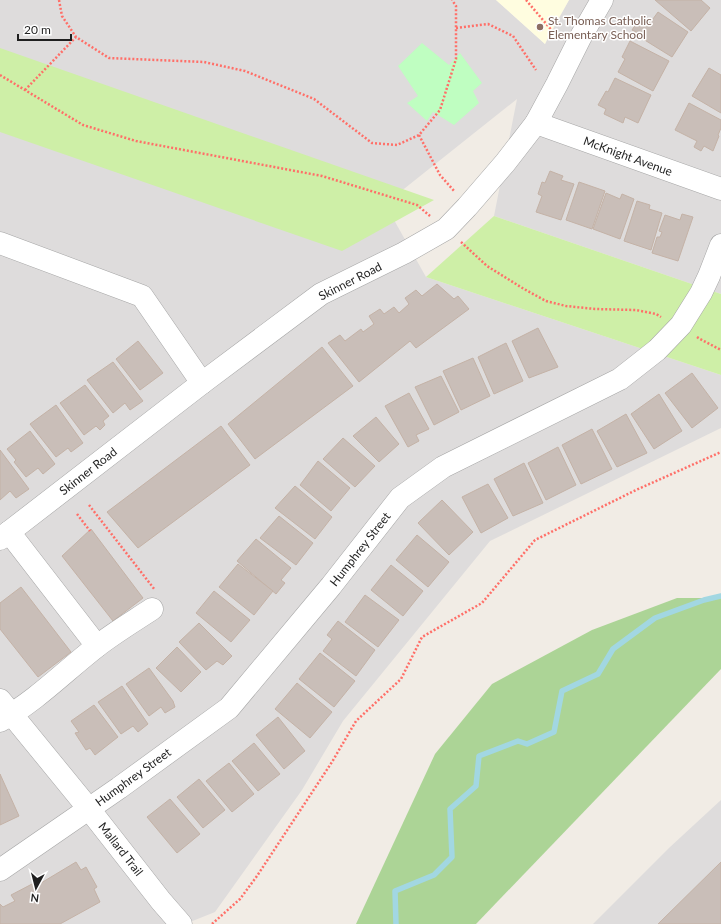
<svg xmlns="http://www.w3.org/2000/svg" width="721" height="924" viewBox="0 0 721 924" font-family="Lato,sans-serif">
	<rect width="100%" height="100%" fill="#f1ece5"/>
	<g fill="#dedcdc">
		<polygon points="0,0 496,0 545,44 569,0 721,0 721,294 494,216 517,99 385,204 426,277 721,375 721,428 490,541 343,721 302,790 215,912 185,924 0,924"/>
		<polygon points="721,800 721,924 593,924 669,848"/>
	</g>
	<polygon fill="#fffde0" points="496,0 569,0 549,35 545,44"/>
	<g fill="#ceefa7">
		<polygon points="0,48 434,200 342,251 0,132"/>
		<polygon points="494,216 721,294 721,375 426,277"/>
	</g>
	<polygon fill="#acd496" points="677,598 721,598 721,669 476,924 356,924 435,754 492,684 592,630"/>
	<polygon fill="#bffec1" points="422,43 449,65 460,53 482,83 473,91 479,103 454,125 433,112 427,121 407,103 418,96 398,66"/>
	<g fill="none" stroke-linecap="round" stroke-linejoin="round">
		<polyline stroke="#a2d7e2" stroke-width="5.5" points="396,924 395,891 434,875 452,857 450,809 476,786 479,756 518,741 527,744 554,732 562,691 598,674 613,649 655,618 704,600 721,596"/>
	</g>
	<g fill="#c9beb8" stroke="#c4b2a6">
		<polygon points="655,0 701,0 710,8 691,31"/>
		<polygon points="658,12 688,32 672,57 635,34 636,32 632,30 638,21 642,23 645,20 650,23"/>
		<polygon points="630,41 669,61 653,91 618,72 625,59 622,57"/>
		<polygon points="709,68 721,75 721,113 692,96"/>
		<polygon points="615,78 651,95 638,123 625,117 623,123 604,114 606,109 598,105 606,91 608,92"/>
		<polygon points="689,103 721,120 721,128 718,135 719,136 713,151 704,146 701,151 694,147 697,141 675,130"/>
		<polygon points="550,171 563,176 561,180 574,184 561,220 536,212 542,196 538,194 542,182 545,183"/>
		<polygon points="579,182 605,191 592,229 566,220"/>
		<polygon points="606,193 620,199 622,194 634,199 620,239 593,229"/>
		<polygon points="637,201 650,205 649,209 662,213 651,250 624,241"/>
		<polygon points="682,214 693,217 678,261 652,253 657,237 660,237 662,232 659,231 665,215 680,220"/>
		<polygon points="437,284 454,299 458,296 469,309 416,348 410,341 359,382 328,343 340,335 345,341 361,329 363,332 374,324 369,316 380,309 384,314 394,307 399,313 409,304 405,298 416,290 422,296"/>
		<polygon points="538,328 558,367 529,378 512,341"/>
		<polygon points="138,341 163,373 140,390 116,359"/>
		<polygon points="506,343 523,381 494,394 478,357"/>
		<polygon points="322,347 353,386 255,459 228,424"/>
		<polygon points="473,358 490,396 461,410 443,371"/>
		<polygon points="113,362 143,401 130,410 125,403 113,413 87,380"/>
		<polygon points="692,373 718,408 692,428 665,393"/>
		<polygon points="441,376 459,412 434,425 415,387"/>
		<polygon points="85,385 109,416 103,421 105,425 100,430 96,426 84,435 60,403"/>
		<polygon points="409,393 429,429 416,435 419,441 408,447 385,406"/>
		<polygon points="659,394 682,431 654,449 631,414"/>
		<polygon points="56,405 83,443 71,452 68,448 56,457 30,424"/>
		<polygon points="626,414 647,453 617,467 597,431"/>
		<polygon points="376,417 399,444 379,462 353,436"/>
		<polygon points="221,426 250,465 138,548 107,512"/>
		<polygon points="592,429 612,469 581,484 562,445"/>
		<polygon points="30,431 55,464 43,474 38,468 26,477 14,462 16,460 7,449"/>
		<polygon points="343,438 375,466 355,487 323,459"/>
		<polygon points="558,447 576,485 546,500 528,463"/>
		<polygon points="0,450 29,489 16,498 10,491 0,500"/>
		<polygon points="318,461 350,488 331,511 300,485"/>
		<polygon points="524,463 543,503 513,516 494,479"/>
		<polygon points="488,484 508,518 481,533 462,497"/>
		<polygon points="295,486 332,517 315,539 275,508"/>
		<polygon points="442,500 473,532 449,555 418,523"/>
		<polygon points="279,516 313,543 296,565 260,538"/>
		<polygon points="91,529 143,598 113,621 62,556"/>
		<polygon points="417,535 449,562 428,587 396,560"/>
		<polygon points="256,539 291,568 281,580 285,583 276,594 237,561"/>
		<polygon points="238,564 273,591 254,615 219,587"/>
		<polygon points="391,565 423,591 403,616 371,590"/>
		<polygon points="21,587 71,652 38,677 0,629 0,603"/>
		<polygon points="214,591 250,620 231,642 196,613"/>
		<polygon points="365,595 399,620 378,647 345,622"/>
		<polygon points="338,621 375,650 356,676 323,651 332,639 327,635"/>
		<polygon points="199,623 232,656 223,665 217,661 206,670 179,642"/>
		<polygon points="177,647 201,672 181,692 156,668"/>
		<polygon points="320,653 355,681 334,707 299,679"/>
		<polygon points="149,668 173,701 175,707 165,713 161,707 149,716 126,684"/>
		<polygon points="297,683 332,712 310,738 275,709"/>
		<polygon points="122,686 148,724 138,732 133,726 121,734 98,702"/>
		<polygon points="94,705 118,737 95,755 90,748 86,750 75,733 79,732 71,721"/>
		<polygon points="278,717 305,751 284,769 256,735"/>
		<polygon points="254,743 280,774 258,791 232,761"/>
		<polygon points="229,763 254,794 232,812 206,781"/>
		<polygon points="0,774 19,816 0,825"/>
		<polygon points="199,779 225,810 203,828 177,797"/>
		<polygon points="170,799 200,834 177,853 147,817"/>
		<polygon points="76,862 81,870 86,867 97,887 94,889 100,902 60,924 0,924 0,904 3,907 15,901 11,895 34,883 36,886"/>
		<polygon points="721,862 721,924 658,924"/>
	</g>
	<g fill="none" stroke-linecap="round" stroke-linejoin="round">
		<defs>
			<g id="minor">
				<polyline points="536,123 721,189"/>
				<polyline points="0,243 142,296 202,383"/>
				<polyline points="9,532 97,646"/>
				<polyline points="0,539 202,383 321,294 404,253 446,229 467,207 505,163 536,123 557,84 580,38 602,0"/>
				<polyline points="0,700 89,809 161,901 181,924"/>
				<path d="M 0,721 C 36,701 64,672 96,647 C 114,633 134,621 152,609"/>
				<polyline points="0,870 119,788 229,708 331,586 400,498 443,467 620,379 657,350 681,325 701,293 709,276 721,245"/>
			</g>
		</defs>
		<use href="#minor" stroke="#a6a6a6" stroke-width="23"/>
		<g stroke="#ff6f68" stroke-width="2.5" stroke-dasharray="2 2" stroke-linecap="butt">
			<polyline points="59,0 62,16 76,37 109,58 204,62 245,71 314,99 372,143 397,145 419,135 440,110 456,59 456,6 452,0"/>
			<polyline points="526,0 554,33"/>
			<polyline points="456,28 488,24 513,36 536,70"/>
			<polyline points="0,75 83,125 136,141 322,176 417,205 430,216"/>
			<polyline points="25,90 76,37"/>
			<polyline points="419,135 440,175 455,192"/>
			<polyline points="461,242 487,266 524,289 546,301 566,306 595,309 636,310 656,314 661,317"/>
			<polyline points="697,337 700,339 721,350"/>
			<polyline points="89,505 155,590"/>
			<polyline points="77,514 90,531"/>
			<polyline points="212,924 240,899 257,876 332,762 356,721 401,679 422,637 482,603 535,540 636,490 721,452"/>
		</g>
		<use href="#minor" stroke="#fff" stroke-width="22"/>
	</g>
	<circle fill="#8d6e63" stroke="#fff" stroke-width="1.5" cx="540" cy="27" r="4"/>
	<g text-anchor="middle" dominant-baseline="central" stroke-width="3" stroke-linejoin="round" paint-order="stroke">
		<g font-size="12" fill="#785e54" stroke="#fff" text-anchor="start">
			<text x="548" y="20">St. Thomas Catholic<tspan x="548" dy="14">Elementary School</tspan></text>
		</g>
		<g font-size="12" fill="#1f1f1f" stroke="#fff">
			<text transform="translate(628 156) rotate(20)">McKnight Avenue</text>
			<text transform="translate(350 281) rotate(-27)">Skinner Road</text>
			<text transform="translate(88 471) rotate(-38)">Skinner Road</text>
			<text transform="translate(360 549) rotate(-52)">Humphrey Street</text>
			<text transform="translate(133 777) rotate(-36)">Humphrey Street</text>
			<text transform="translate(121 849) rotate(52)">Mallard Trail</text>
		</g>
	</g>
	<g transform="translate(36 888) rotate(187)" stroke="#ffffff" stroke-width="3" paint-order="stroke">
	<path d="M0-3L7 15L0 10L-7 15Z" fill="#1f1f1f"/>
	<text y="-6" font-size="11" font-weight="bold" text-anchor="middle" fill="#1f1f1f">N</text>
	</g>
	<path d="M18 34v6h53v-6" fill="none" stroke="#1f1f1f" stroke-width="2"/>
	<text x="24" y="34" font-size="12" fill="#1f1f1f" stroke="#ffffff" stroke-width="3" paint-order="stroke">20 m</text>
</svg>
